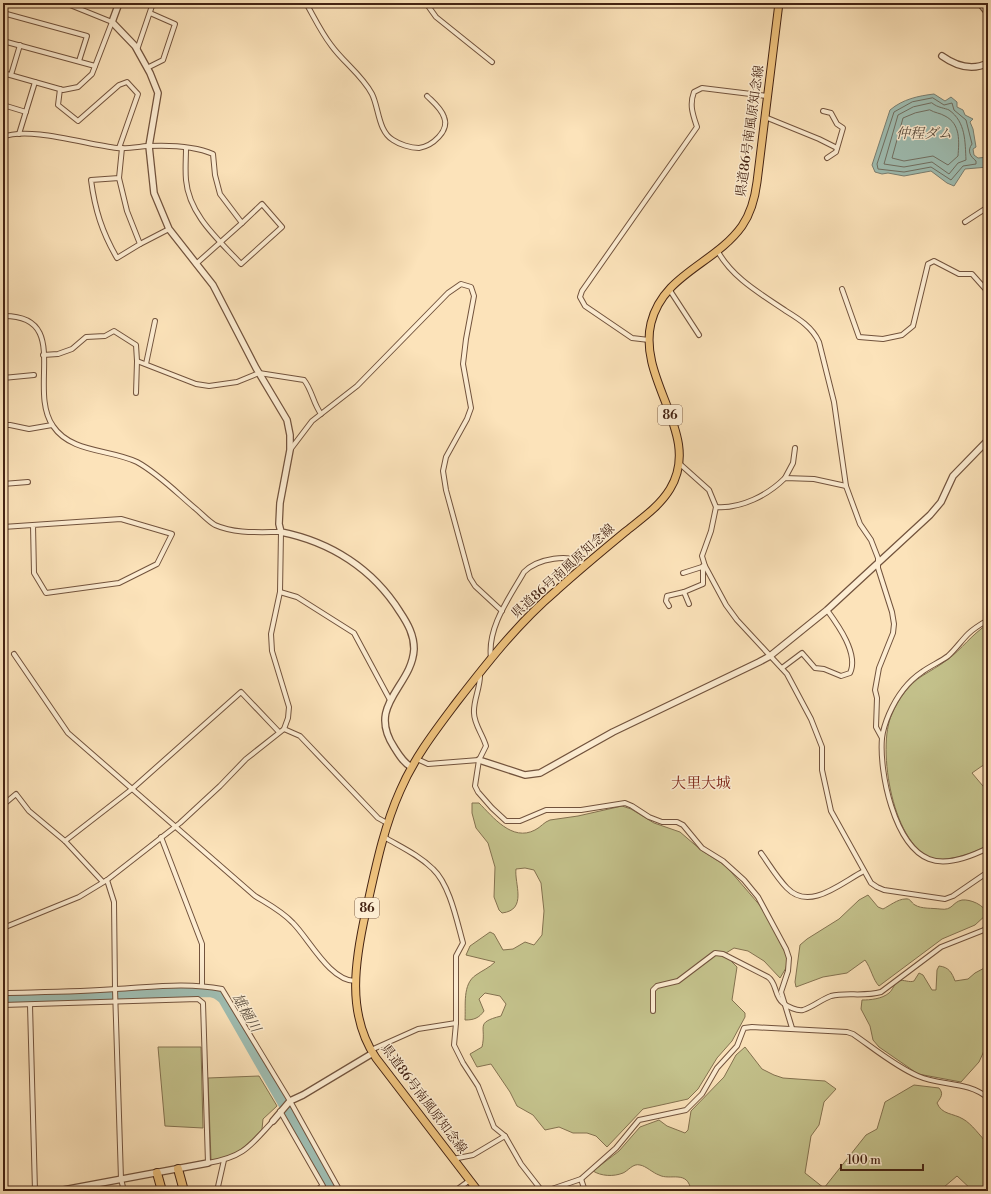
<svg xmlns="http://www.w3.org/2000/svg" width="991" height="1194" viewBox="0 0 991 1194" font-family="'Libre Bodoni','Noto Serif JP',serif">
	<rect width="100%" height="100%" fill="#fce3ba"/>
	<filter id="stains"><feTurbulence type="fractalNoise" baseFrequency=".005" numOctaves="4"/><feColorMatrix values="0 0 0 0 .2 0 0 0 0 .09 0 0 0 0 .02 0 0 0 .5 -.17"/></filter>
	<radialGradient id="worn" r=".72"><stop offset=".6" stop-color="#630" stop-opacity="0"/><stop offset="1" stop-color="#630" stop-opacity=".3"/></radialGradient>
	<g fill="#c4c28c" stroke="#847250">
		<path d="M 988,624 L 988,764 L 982,766 L 972,773 L 988,792 L 988,845 C 975,853 951,861 936,859 C 893,851 876,747 892,714 C 898,700 909,684 922,676 C 930,671 939,666 947,660 C 962,649 972,634 988,624 Z"/>
		<path d="M 472,803 L 479,803 C 493,817 512,842 535,830 C 541,827 544,822 550,820 L 578,816 L 622,806 L 631,809 L 654,823 L 680,832 L 701,850 L 726,866 L 763,909 L 788,958 L 786,968 L 780,978 L 764,961 L 748,951 L 734,948 L 726,953 L 728,958 L 737,967 L 732,1000 L 745,1013 L 745,1017 L 732,1041 L 717,1058 L 698,1089 L 688,1099 L 643,1109 L 607,1147 L 596,1136 L 587,1133 L 573,1133 L 559,1127 L 545,1130 L 533,1115 L 517,1106 L 510,1092 L 491,1064 L 477,1067 L 470,1054 L 482,1047 C 487,1026 474,1023 501,1016 L 506,1004 L 500,996 L 485,993 L 479,999 L 484,1011 C 479,1018 474,1020 465,1020 C 466,1006 462,984 476,975 C 483,970 489,968 495,962 L 466,955 L 470,946 L 490,932 L 494,934 L 503,950 L 513,949 L 525,942 L 534,945 L 542,935 L 544,911 L 541,883 L 534,870 L 525,868 L 516,869 C 514,883 528,910 502,913 L 499,910 L 494,897 L 495,867 L 488,843 L 476,828 L 472,813 Z"/>
		<path d="M 868,895 L 878,907 L 883,909 C 889,906 898,899 905,899 C 911,898 911,903 915,905 C 921,909 933,908 940,909 C 953,911 952,902 962,900 C 970,899 985,905 987,914 L 975,925 L 942,939 L 879,986 C 873,980 871,968 865,960 L 847,973 L 823,977 L 796,987 L 795,982 L 800,945 L 807,939 L 839,919 L 859,900 Z"/>
		<path d="M 939,966 C 949,967 952,973 955,981 L 968,979 L 975,973 L 988,966 L 988,1042 L 979,1062 L 961,1082 L 918,1074 L 879,1047 L 873,1040 L 870,1026 L 861,1009 L 862,1000 C 870,1000 882,999 889,993 C 893,990 894,983 899,981 C 904,979 909,983 914,981 L 919,973 L 923,975 L 932,990 L 936,990 L 937,970 Z"/>
		<polygon points="158,1047 201,1047 203,1128 165,1126"/>
		<path d="M 745,1047 L 762,1069 L 774,1075 L 783,1078 L 825,1081 L 836,1089 L 824,1102 L 819,1125 L 811,1136 L 805,1173 L 824,1188 L 866,1135 L 877,1129 L 885,1102 L 914,1085 L 939,1088 C 944,1094 941,1097 937,1103 C 942,1115 953,1113 963,1119 C 972,1124 980,1136 988,1144 L 988,1191 L 973,1191 L 957,1176 L 944,1187 L 944,1191 L 691,1191 C 688,1169 670,1181 659,1175 C 653,1173 646,1166 640,1165 C 633,1163 628,1171 623,1173 C 613,1177 601,1176 593,1171 L 619,1151 L 640,1127 L 659,1120 L 667,1126 L 685,1133 L 688,1130 L 691,1111 L 724,1077 L 736,1055 Z"/>
		<path d="M 259,1076 L 277,1106 L 263,1119 L 262,1129 C 247,1146 235,1158 211,1160 L 208,1078 Z"/>
	</g>
	<path fill="#9fbeb3" stroke="#7b8073" d="M 934,94 L 945,101 L 951,97 L 957,102 L 957,107 L 963,110 L 965,115 L 973,119 L 970,122 L 973,129 L 976,147 L 973,149 L 974,155 L 978,158 L 988,157 L 988,167 L 965,169 L 954,186 L 947,183 L 931,171 L 904,176 L 888,173 L 882,174 L 875,172 L 872,165 L 890,110 C 903,99 918,96 934,94 Z"/>
	<g fill="none" stroke-linecap="round" stroke-linejoin="round">
		<g stroke="#727063" stroke-width="1">
			<path d="M 933,98 L 944,105 L 952,103 L 954,110 L 966,120 L 972,144 C 967,151 970,156 976,161 L 976,164 L 963,166 L 951,180 L 931,167 L 904,172 L 878,169 L 877,164 L 894,112 L 912,102 Z"/>
			<path d="M 932,103 C 938,108 945,108 949,110 C 966,122 965,142 966,160 L 958,163 L 949,174 L 932,162 L 904,167 L 884,164 L 898,115 L 913,107 Z"/>
			<path d="M 930,110 C 935,113 940,113 945,116 C 961,124 959,142 958,156 L 948,165 L 933,156 L 904,161 L 892,158 L 903,118 L 915,113 Z"/>
		</g>
		<path stroke="#9fbeb3" stroke-width="10" d="M 3,999 L 206,992 C 214,992 218,994 223,999 L 333,1191"/>
		<defs>
			<g id="minor">
				<path d="M 306,3 C 314,17 321,32 331,45 C 343,62 362,75 372,94 C 379,108 378,131 393,140 C 399,144 410,148 419,148 C 432,146 450,131 444,117 C 441,108 433,102 427,96"/>
				<polyline points="426,3 436,17 492,62"/>
				<polyline points="3,13 87,36 79,61"/>
				<polyline points="3,41 95,66"/>
				<polyline points="137,50 153,3"/>
				<polyline points="147,68 163,60 175,24 150,13"/>
				<polyline points="3,73 63,90 78,87 92,74 112,22 65,3"/>
				<polyline points="11,75 20,45"/>
				<polyline points="60,89 58,105 78,121 119,85 127,82 138,94 119,148"/>
				<polyline points="3,105 26,112"/>
				<polyline points="823,111 831,113 837,124 843,128 836,152 827,158"/>
				<polyline points="765,117 819,139 837,148"/>
				<polyline points="19,134 35,82"/>
				<path d="M 3,137 C 29,126 88,145 117,148 C 127,149 137,147 147,146 C 168,145 195,146 213,154 L 215,175 L 220,194 L 242,223 L 196,264"/>
				<path d="M 186,148 C 186,159 185,169 186,180 C 189,215 219,240 241,264 L 282,227 L 262,204 L 242,223"/>
				<path d="M 119,178 L 91,180 C 95,210 102,232 117,258 L 140,244 L 127,211 L 119,178 L 122,148"/>
				<polyline points="965,222 988,207"/>
				<polyline points="140,244 169,229"/>
				<path d="M 717,250 C 732,278 761,294 786,311 C 799,319 812,327 819,342 L 834,402 L 846,486 L 860,524 L 871,540 L 878,558 L 878,568 L 892,612 L 894,624 L 893,633 L 879,668 L 875,690 L 877,698 L 876,727 L 882,738"/>
				<polyline points="669,289 699,335"/>
				<polyline points="842,289 859,337 883,339 902,335 913,326 928,264 934,261 959,274 972,274 988,292"/>
				<path d="M 3,316 C 72,315 27,389 53,426 C 71,453 110,449 137,462 C 159,474 178,494 196,509 C 202,514 208,521 215,525 C 235,534 259,532 281,532 L 280,592 L 271,634 L 272,651 L 289,707 L 288,718 L 284,729 L 246,759 L 220,786 L 180,823 L 107,880 L 79,897 L 3,928"/>
				<path d="M 649,340 L 632,338 L 585,306 L 580,297 L 582,291 L 697,127 C 693,115 689,105 694,92 L 702,88 L 767,96"/>
				<path d="M 43,355 L 58,354 L 72,349 L 86,337 L 105,336 L 114,331 L 136,345 L 137,361 L 196,384 L 209,386 L 237,382 L 259,373 L 304,380 C 312,390 313,403 321,414"/>
				<polyline points="146,364 155,321"/>
				<polyline points="3,378 34,375"/>
				<polyline points="136,393 137,361"/>
				<polyline points="3,425 10,425 29,429 52,425"/>
				<polyline points="290,450 312,421 357,386 448,293 461,284 471,287 474,296 466,339 463,364 471,408 467,419 446,457 443,471 446,490 470,578 475,586 502,611"/>
				<polyline points="680,464 709,490 716,507 711,531 702,556 705,566 726,605 737,620 787,674 811,719 822,747 822,770 831,811 871,883 877,887 884,890 945,899 953,896 988,872"/>
				<polyline points="785,478 793,463 795,448"/>
				<polyline points="3,484 28,482"/>
				<path d="M 716,507 C 741,509 768,495 785,478 L 814,479 L 846,486"/>
				<polyline points="3,527 121,519 172,534 157,564 119,583 46,593 34,573 33,525"/>
				<polyline points="683,573 705,566"/>
				<polyline points="280,592 297,597 354,633 390,700"/>
				<polyline points="684,592 689,604"/>
				<polyline points="669,606 666,601 667,596 684,592 703,584 703,566"/>
				<path d="M 988,620 C 981,624 974,628 968,634 C 961,641 955,650 948,656 C 940,662 930,666 922,672 C 907,682 896,698 889,714 C 886,721 883,730 882,738 C 879,772 894,845 929,859 C 947,866 972,856 988,848"/>
				<path d="M 14,654 L 68,733 L 255,896 C 268,904 282,911 293,923 C 309,939 330,981 355,981"/>
				<path d="M 491,658 C 487,627 510,597 524,572 C 537,559 570,552 585,565"/>
				<path d="M 782,668 L 802,653 L 815,668 L 824,669 L 841,676 L 850,673 C 859,654 838,625 827,610"/>
				<path d="M 480,673 C 481,687 473,700 474,713 C 474,724 483,735 486,746 L 479,760 L 475,786 L 478,792 L 492,808 L 506,821 L 520,821 L 546,810 L 581,810 L 625,803 L 632,806 L 649,817 L 662,822 L 677,822 L 683,825 L 702,848 L 723,861 L 744,880 L 758,897 L 786,949 L 789,958 L 788,971 L 781,992 L 792,1028"/>
				<polyline points="284,729 300,736 378,818 387,823"/>
				<polyline points="417,759 428,764 479,760"/>
				<polyline points="3,805 16,794 29,811 65,841 102,881"/>
				<polyline points="161,837 202,944 202,985"/>
				<path d="M 384,837 C 401,847 419,855 433,869 C 450,885 457,922 463,943 L 456,956 L 456,1023 L 454,1045 L 463,1063 L 478,1086 L 494,1127 L 505,1136 L 521,1164 L 542,1191"/>
				<polyline points="65,841 132,789 241,692 279,732"/>
				<path d="M 761,853 C 769,864 777,878 787,888 C 810,912 842,882 864,871"/>
				<polyline points="107,880 114,902 115,989 121,1179 124,1191"/>
				<path d="M 3,993 C 41,992 78,992 116,989 C 152,987 187,982 222,989 L 290,1101 L 340,1191"/>
				<path d="M 3,1005 L 198,999 L 203,1003 L 208,1163 C 244,1157 250,1146 273,1121"/>
				<polyline points="30,1005 35,1191"/>
				<path d="M 653,1011 L 653,990 L 657,986 L 678,981 L 715,953 L 723,954 L 768,977 C 777,983 774,996 783,1003 C 788,1007 797,1011 803,1010 C 813,1007 822,999 831,996 C 846,992 864,997 881,992 L 941,947 L 984,930 L 988,925"/>
				<polyline points="371,1050 418,1029 456,1023"/>
				<polyline points="280,1111 323,1186 314,1191"/>
				<polyline points="453,1159 473,1155 505,1136"/>
				<polyline points="581,1179 585,1191"/>
				<polyline points="217,1191 224,1160"/>
				<polyline points="455,1191 470,1180"/>
				<path d="M 546,1191 L 581,1179 L 616,1148 L 639,1120 L 686,1110 L 702,1094 L 717,1068 L 737,1046 L 744,1028 L 752,1027 L 847,1032 L 853,1034 C 872,1047 896,1067 918,1076 C 941,1086 968,1081 988,1098"/>
			</g>
			<g id="tertiary">
				<path d="M 119,3 L 112,22 L 135,46 L 150,73 L 158,93 L 149,146 L 154,193 L 169,229 L 213,285 L 256,368 L 287,420 L 290,435 L 290,450 L 280,503 L 279,524 L 281,532 C 331,542 373,569 400,612 C 408,624 414,635 414,649 C 412,687 366,704 394,747 C 399,755 403,762 411,767"/>
				<polyline points="980,3 988,13"/>
				<path d="M 942,56 C 956,66 972,71 988,63"/>
				<polyline points="479,760 525,775 540,773 613,732 759,662 770,656 827,610 930,515 941,502 953,476 988,440"/>
				<polyline points="273,1121 290,1101 303,1095 373,1053"/>
				<polyline points="58,1191 208,1163"/>
			</g>
			<path id="primary" d="M 478,1191 L 376,1058 C 346,1014 355,960 366,911 C 375,871 383,829 400,791 C 414,758 435,731 456,703 C 487,663 518,623 557,590 C 579,570 602,551 625,532 C 641,519 659,507 670,489 C 703,435 637,381 651,323 C 663,274 715,264 742,226 C 751,213 755,198 757,182 L 779,3"/>
			<g id="motorway">
				<polyline points="178,1169 184,1191"/>
				<polyline points="157,1173 162,1191"/>
			</g>
		</defs>
		<use href="#minor" stroke="#72533d" stroke-width="6"/>
		<use href="#tertiary" stroke="#72533d" stroke-width="8"/>
		<use href="#primary" stroke="#442313" stroke-width="9"/>
		<use href="#motorway" stroke="#442313" stroke-width="10"/>
		<use href="#minor" stroke="#fdedd2" stroke-width="4"/>
		<use href="#tertiary" stroke="#fdedd2" stroke-width="5.5"/>
		<use href="#primary" stroke="#eec27d" stroke-width="7"/>
		<use href="#motorway" stroke="#eec27d" stroke-width="8"/>
	</g>
	<g text-anchor="middle" dominant-baseline="central" stroke-width="3" stroke-linejoin="round" paint-order="stroke">
		<g fill="#fdedd2" stroke="#7c604c" stroke-width="1">
			<rect x="658" y="405" width="24" height="20" rx="3"/>
			<rect x="355" y="898" width="24" height="20" rx="3"/>
		</g>
		<g font-size="12" font-weight="bold" fill="#442313">
			<text x="670" y="415">86</text>
			<text x="367" y="908">86</text>
		</g>
		<g font-size="13" fill="#442313" stroke="#fdedd2">
			<text transform="translate(750 131) rotate(-82)">県道86号南風原知念線</text>
			<text transform="translate(563 571) rotate(-42)">県道86号南風原知念線</text>
			<text transform="translate(424 1099) rotate(53)">県道86号南風原知念線</text>
		</g>
		<g font-size="14" font-style="italic" fill="#5f5243" stroke="#fdedd2">
			<text x="924" y="134">仲程ダム</text>
			<text transform="translate(246 1013) rotate(60)">雄樋川</text>
		</g>
		<g font-size="15" fill="#7a1f14" stroke="#fdedd2">
			<text x="701" y="783">大里大城</text>
		</g>
	</g>
	<rect width="991" height="1194" fill="none" stroke="#fce3ba" stroke-width="16"/>
	<rect x="4" y="4" width="983" height="1186" fill="none" stroke="#442313" stroke-width="2"/>
	<rect x="8" y="8" width="975" height="1178" fill="none" stroke="#442313"/>
	<path d="M841 1164v6h82v-6" fill="none" stroke="#442313" stroke-width="2"/>
	<text x="847" y="1164" font-size="12" fill="#442313" stroke="#fdedd2" stroke-width="3" paint-order="stroke">100 m</text>
	<rect width="100%" height="100%" filter="url(#stains)"/>
	<rect width="100%" height="100%" fill="url(#worn)"/>
</svg>
